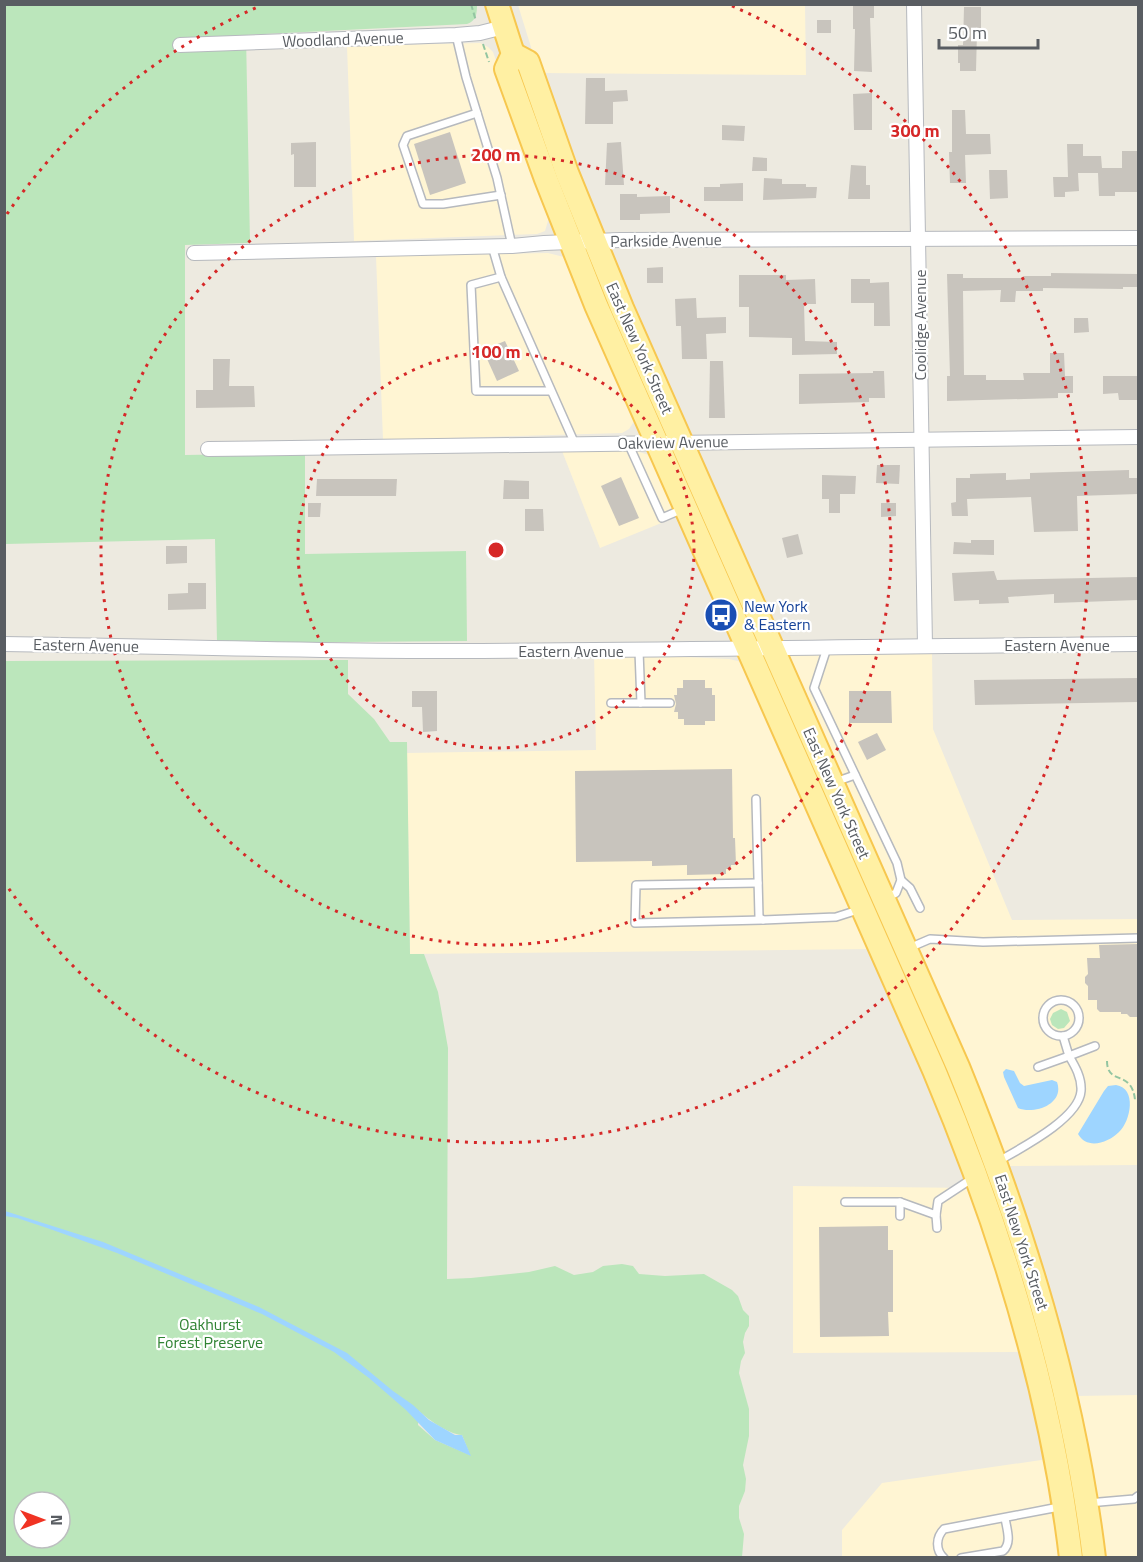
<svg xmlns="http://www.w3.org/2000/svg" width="1143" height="1562" viewBox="0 0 1143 1562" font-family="'Titillium Web',sans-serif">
	<rect width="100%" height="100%" fill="#edeae0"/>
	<g fill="#fff5d3">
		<polygon points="518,5 805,5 806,75 539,73"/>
		<polygon points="480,43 488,47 493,52 550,214 545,231 537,234 354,241 347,46"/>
		<polygon points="548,253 564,257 573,268 635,420 629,429 622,433 383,440 376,256"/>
		<polygon points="562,451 636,451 649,455 656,461 681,515 600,548"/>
		<polygon points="932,652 933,729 1012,920 1138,919 1138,1165 1006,1166 783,655"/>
		<polygon points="594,653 729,659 742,662 872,949 410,954 407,753 596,750"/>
		<polygon points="793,1186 974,1188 1024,1352 793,1353"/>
		<polygon points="1138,1395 1138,1557 1102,1557 1074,1396"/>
		<polygon points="1048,1459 1063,1557 842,1558 842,1530 882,1483"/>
	</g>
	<g fill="#bbe6bb" fill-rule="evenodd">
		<path d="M 5,5 L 477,5 C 477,14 476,21 467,24 L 246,35 L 250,243 L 185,245 L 185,455 L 305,453 L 305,554 L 466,551 L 467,641 L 217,643 L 215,539 L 6,544 L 6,661 L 348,660 L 348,694 L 374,719 L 390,742 L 407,742 L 410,954 L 424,954 L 438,992 L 448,1048 L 447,1279 L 471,1278 L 529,1272 L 555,1266 L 574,1275 L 593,1272 L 603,1266 L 622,1264 L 633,1266 L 639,1274 L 665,1276 L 704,1274 L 732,1290 L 738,1296 L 743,1310 L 749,1316 L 749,1326 L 745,1333 L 743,1342 L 745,1353 L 741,1361 L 739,1373 L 749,1409 L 749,1436 L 743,1465 L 746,1479 L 745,1491 L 739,1506 L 739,1518 L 744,1534 L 742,1557 L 5,1557 ZM 419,1411 C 429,1420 448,1434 462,1435 L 470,1455 L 435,1440 L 418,1425 ZM 24,1502 L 60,1502 L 60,1538 L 24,1538 Z"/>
		<polygon points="1061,1009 1067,1012 1070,1021 1064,1028 1058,1029 1052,1025 1050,1019 1053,1013"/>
	</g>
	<g fill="#9ed5ff">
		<path d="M 1006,1069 L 1014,1071 L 1020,1083 L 1024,1086 L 1052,1080 L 1057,1082 C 1065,1104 1034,1115 1018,1108 L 1004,1077 L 1003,1072 Z"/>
		<path d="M 1116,1085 C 1137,1088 1131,1121 1119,1132 C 1108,1143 1087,1150 1078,1134 L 1104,1091 L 1108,1086 Z"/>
		<polygon points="5,1211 103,1242 259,1307 347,1353 393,1391 413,1405 429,1420 455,1435 462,1435 471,1456 435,1440 406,1410 369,1378 334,1352 262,1314 117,1253 50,1229 17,1218 5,1216"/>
	</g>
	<g fill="#c8c4bd">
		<polygon points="853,4 874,4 874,18 870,18 872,72 854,71 855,29 853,29"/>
		<polygon points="964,7 981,7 981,32 977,32 976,71 960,71 960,63 958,63 958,45 963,45"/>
		<rect x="817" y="20" width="14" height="13"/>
		<polygon points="586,78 605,78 605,91 627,90 628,101 613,102 613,124 585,124"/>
		<polygon points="872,93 872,130 854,130 853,94"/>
		<polygon points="952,110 965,110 966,134 990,134 991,154 965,155 966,183 950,183 949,152 952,152"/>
		<polygon points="722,125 745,126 744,141 722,140"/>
		<polygon points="450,132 466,183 430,195 414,144"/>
		<polygon points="316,142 316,187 294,187 294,154 291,155 291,143"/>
		<polygon points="621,142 624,185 605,185 607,143"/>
		<polygon points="1067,144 1083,144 1083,156 1101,156 1102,168 1122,168 1122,151 1138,151 1138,192 1115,192 1115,196 1099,196 1098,173 1078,173 1079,191 1065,192 1065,197 1054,197 1053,177 1068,177"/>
		<polygon points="753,157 767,158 767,171 752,171"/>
		<polygon points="851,165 866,166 866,185 870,185 870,199 848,199"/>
		<polygon points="989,170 1007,170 1008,198 990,199"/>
		<polygon points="764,178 782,179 782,184 806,184 806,187 817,187 816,198 763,200"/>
		<polygon points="743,183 743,201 704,201 704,187 720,187 720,184"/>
		<polygon points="620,194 637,194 637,197 670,196 670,213 640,214 640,220 620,220"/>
		<polygon points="663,267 663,283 647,283 647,268"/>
		<polygon points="1051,273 1138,274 1138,287 1123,287 1123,289 1043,288 1043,291 1016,291 1015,302 1000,302 1001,290 963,291 964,375 986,375 986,380 1024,380 1023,373 1050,373 1050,353 1064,353 1065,376 1073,376 1073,393 1058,393 1058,398 947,401 947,376 950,376 947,274 963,274 963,278 1024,278 1024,276 1051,276"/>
		<polygon points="739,275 786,275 786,280 815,279 816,304 804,304 805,341 837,342 837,354 792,355 792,338 749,337 749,307 739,307"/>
		<polygon points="851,279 870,279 870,283 889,282 890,326 874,326 874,303 851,303"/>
		<polygon points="696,298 697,318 726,317 726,333 706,334 707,359 682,359 681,326 676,326 675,299"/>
		<polygon points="1074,318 1088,318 1089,332 1074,333"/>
		<polygon points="505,341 519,371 497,381 483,350"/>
		<polygon points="213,359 230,359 229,386 254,386 255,407 196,408 196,390 213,390"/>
		<polygon points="710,361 723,361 725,418 709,418"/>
		<polygon points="873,371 884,371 885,398 869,398 869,402 799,404 799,374 873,373"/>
		<polygon points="1103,376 1138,376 1138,400 1119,400 1118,393 1103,394"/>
		<polygon points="877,465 900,465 899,484 876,483"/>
		<polygon points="1129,470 1129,478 1138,478 1138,494 1077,496 1078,531 1034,532 1031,497 967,499 968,516 952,516 951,503 956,502 956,478 970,478 970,474 1006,473 1006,480 1030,479 1030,473"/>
		<polygon points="822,475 856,476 855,494 840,494 840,513 829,513 829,499 822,499"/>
		<polygon points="621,477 639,518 619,526 601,486"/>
		<polygon points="317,479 397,479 396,496 316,496"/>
		<polygon points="504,480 529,481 529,499 503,499"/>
		<polygon points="308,503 321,503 320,517 308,517"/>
		<polygon points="881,503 896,503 896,516 881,517"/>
		<polygon points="525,509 543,509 544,531 525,531"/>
		<polygon points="798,534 803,554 787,558 782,538"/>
		<polygon points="971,540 994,540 994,555 953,554 954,542 971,543"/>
		<polygon points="166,546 187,546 187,563 166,564"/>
		<polygon points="994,571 997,580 1138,577 1138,600 1054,603 1054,594 1008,597 1009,603 979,604 979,600 954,601 952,573"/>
		<polygon points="188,583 206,583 206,609 168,610 168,594 188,593"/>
		<polygon points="1138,678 1138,702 975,705 974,680"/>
		<polygon points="683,680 705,680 705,688 712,688 712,695 715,695 715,721 705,721 705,725 684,725 684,719 678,719 678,712 674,712 676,704 674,695 677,695 677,688 683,688"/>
		<polygon points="412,691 437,691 437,731 423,732 422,707 412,707"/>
		<polygon points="849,691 891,691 892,723 849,723"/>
		<polygon points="877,733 886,750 867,760 858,742"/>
		<polygon points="732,769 733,838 735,838 736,865 731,865 731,869 726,869 726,874 687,875 687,865 652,866 652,861 576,862 575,771"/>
		<polygon points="1138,944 1138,1017 1130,1017 1127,1014 1121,1014 1121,1012 1100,1012 1097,1009 1097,1000 1088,1000 1088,986 1085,983 1085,977 1088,974 1087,958 1100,958 1099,945"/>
		<polygon points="888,1226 888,1250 893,1250 893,1312 888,1312 889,1336 820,1337 819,1227"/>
	</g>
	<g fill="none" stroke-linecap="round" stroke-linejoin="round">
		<defs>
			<g id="service">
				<polyline points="456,35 466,77 497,178 512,246"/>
				<polyline points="477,113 407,136 403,145 423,204 443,204 501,195"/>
				<polyline points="492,246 501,277 575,444"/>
				<polyline points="501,277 471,285 476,391 550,391"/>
				<polyline points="628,443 662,518 683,509"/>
				<polyline points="827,648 814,688 897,863 901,880 896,893 888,897"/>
				<polyline points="639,651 641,703"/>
				<polyline points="611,703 670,703"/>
				<polyline points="835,782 855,775"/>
				<polyline points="756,799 759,917 763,920 836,917 858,910"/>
				<polyline points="901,880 910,888 920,908"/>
				<polyline points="758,883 636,885 635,923 763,920"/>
				<polyline points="909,948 930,939 983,942 1138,938"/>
				<circle cx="1061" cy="1018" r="18"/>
				<polyline points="1063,1036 1069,1056 1095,1046"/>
				<path d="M 997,1162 C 1019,1149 1079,1119 1081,1091 C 1082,1078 1075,1066 1069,1056 L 1038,1067"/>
				<polyline points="845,1202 900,1202 936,1215 938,1201 973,1178"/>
				<polyline points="900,1202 900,1216"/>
				<polyline points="936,1215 937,1228"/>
				<polyline points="1088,1503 1134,1499 1138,1496"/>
				<path d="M 944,1558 C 935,1550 936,1537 944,1529 L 1059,1507"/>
				<path d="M 961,1558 L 1003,1551 C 1012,1543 1007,1530 1005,1518"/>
			</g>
			<g id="minor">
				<path d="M 914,4 C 919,218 920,432 925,646"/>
				<polyline points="180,45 456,35 480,33 504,27"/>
				<polyline points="194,253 512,246 544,243 620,240 1138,238"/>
				<polyline points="208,449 1138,437"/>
				<path d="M 4,644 C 139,646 274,650 409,651 C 652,651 895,646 1138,644"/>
			</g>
			<g id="primary">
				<path d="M 497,4 L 513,54 L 506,69 L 546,179 L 596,305 L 934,1070 C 1000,1226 1051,1388 1071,1558"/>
				<path d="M 513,54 L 528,62 L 567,173 L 622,308 L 958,1067 C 1023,1226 1073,1386 1094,1558"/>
			</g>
		</defs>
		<use href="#service" stroke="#b6b9be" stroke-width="10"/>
		<use href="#minor" stroke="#b6b9be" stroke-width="16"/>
		<use href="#primary" stroke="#f7c74f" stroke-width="26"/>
		<g stroke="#93c5a1" stroke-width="2" stroke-dasharray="6 3" stroke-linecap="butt">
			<polyline points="471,4 476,21"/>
			<polyline points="483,44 489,62"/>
			<path d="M 1107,1061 C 1107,1086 1132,1069 1135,1100"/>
		</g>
		<use href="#service" stroke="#fff" stroke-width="7"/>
		<use href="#minor" stroke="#fff" stroke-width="14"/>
		<use href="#primary" stroke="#fff0a3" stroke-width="22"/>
	</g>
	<g fill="none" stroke="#d62828" stroke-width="3" stroke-dasharray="3 6">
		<circle cx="496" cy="550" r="198"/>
		<circle cx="496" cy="550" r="395"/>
		<path d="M7 214A593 593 0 0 1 260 6M732 6A593 593 0 1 1 7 886"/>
	</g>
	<defs>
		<symbol id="bus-disc" viewBox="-11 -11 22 22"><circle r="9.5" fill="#1a4fb4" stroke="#fff"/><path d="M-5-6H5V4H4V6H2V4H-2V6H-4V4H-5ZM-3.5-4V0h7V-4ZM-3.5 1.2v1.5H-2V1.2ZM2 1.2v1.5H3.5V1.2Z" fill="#fff"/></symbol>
	</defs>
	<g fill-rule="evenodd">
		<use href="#bus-disc" x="702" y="596" width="38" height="38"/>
	</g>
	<g text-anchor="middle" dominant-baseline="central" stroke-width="4.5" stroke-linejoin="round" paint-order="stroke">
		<g font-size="16" fill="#595d62" stroke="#fff">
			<text transform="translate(343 39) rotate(-2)">Woodland Avenue</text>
			<text transform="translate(666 240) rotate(-1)">Parkside Avenue</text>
			<text transform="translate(920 325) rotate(-90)">Coolidge Avenue</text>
			<text transform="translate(640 348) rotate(66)">East New York Street</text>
			<text transform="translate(673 442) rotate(-1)">Oakview Avenue</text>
			<text transform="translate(86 645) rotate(1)">Eastern Avenue</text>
			<text x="1057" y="645">Eastern Avenue</text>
			<text x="571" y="651">Eastern Avenue</text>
			<text transform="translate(837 793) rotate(66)">East New York Street</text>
			<text transform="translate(1022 1242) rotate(72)">East New York Street</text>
		</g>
		<g font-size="16" fill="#164399" stroke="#fff" text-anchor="start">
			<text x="744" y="606">New York<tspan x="744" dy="18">&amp; Eastern</tspan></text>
		</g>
		<g font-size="16" fill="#308333" stroke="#fff">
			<text x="210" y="1324">Oakhurst<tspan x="210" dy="18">Forest Preserve</tspan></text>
		</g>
	</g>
	<circle cx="496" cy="550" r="9" fill="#d62828" stroke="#fff" stroke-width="3"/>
	<g font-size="18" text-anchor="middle" font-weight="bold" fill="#d62828" stroke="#fff" stroke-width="4.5" stroke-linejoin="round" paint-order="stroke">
		<text x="915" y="137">300 m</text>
		<text x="496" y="161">200 m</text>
		<text x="496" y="358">100 m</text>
	</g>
	<rect width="1143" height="1562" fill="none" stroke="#595d62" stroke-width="12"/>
	<g transform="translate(42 1520) rotate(90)"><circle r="28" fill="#ffffff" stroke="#bdbec0" stroke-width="1.5"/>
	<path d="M0-4.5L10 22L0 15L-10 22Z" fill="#f03323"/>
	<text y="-9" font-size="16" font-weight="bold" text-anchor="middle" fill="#595d62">N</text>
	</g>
	<path d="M939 39v9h99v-9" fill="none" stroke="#595d62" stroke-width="3"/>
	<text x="948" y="39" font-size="18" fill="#595d62" stroke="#ffffff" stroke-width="4.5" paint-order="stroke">50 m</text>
</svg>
